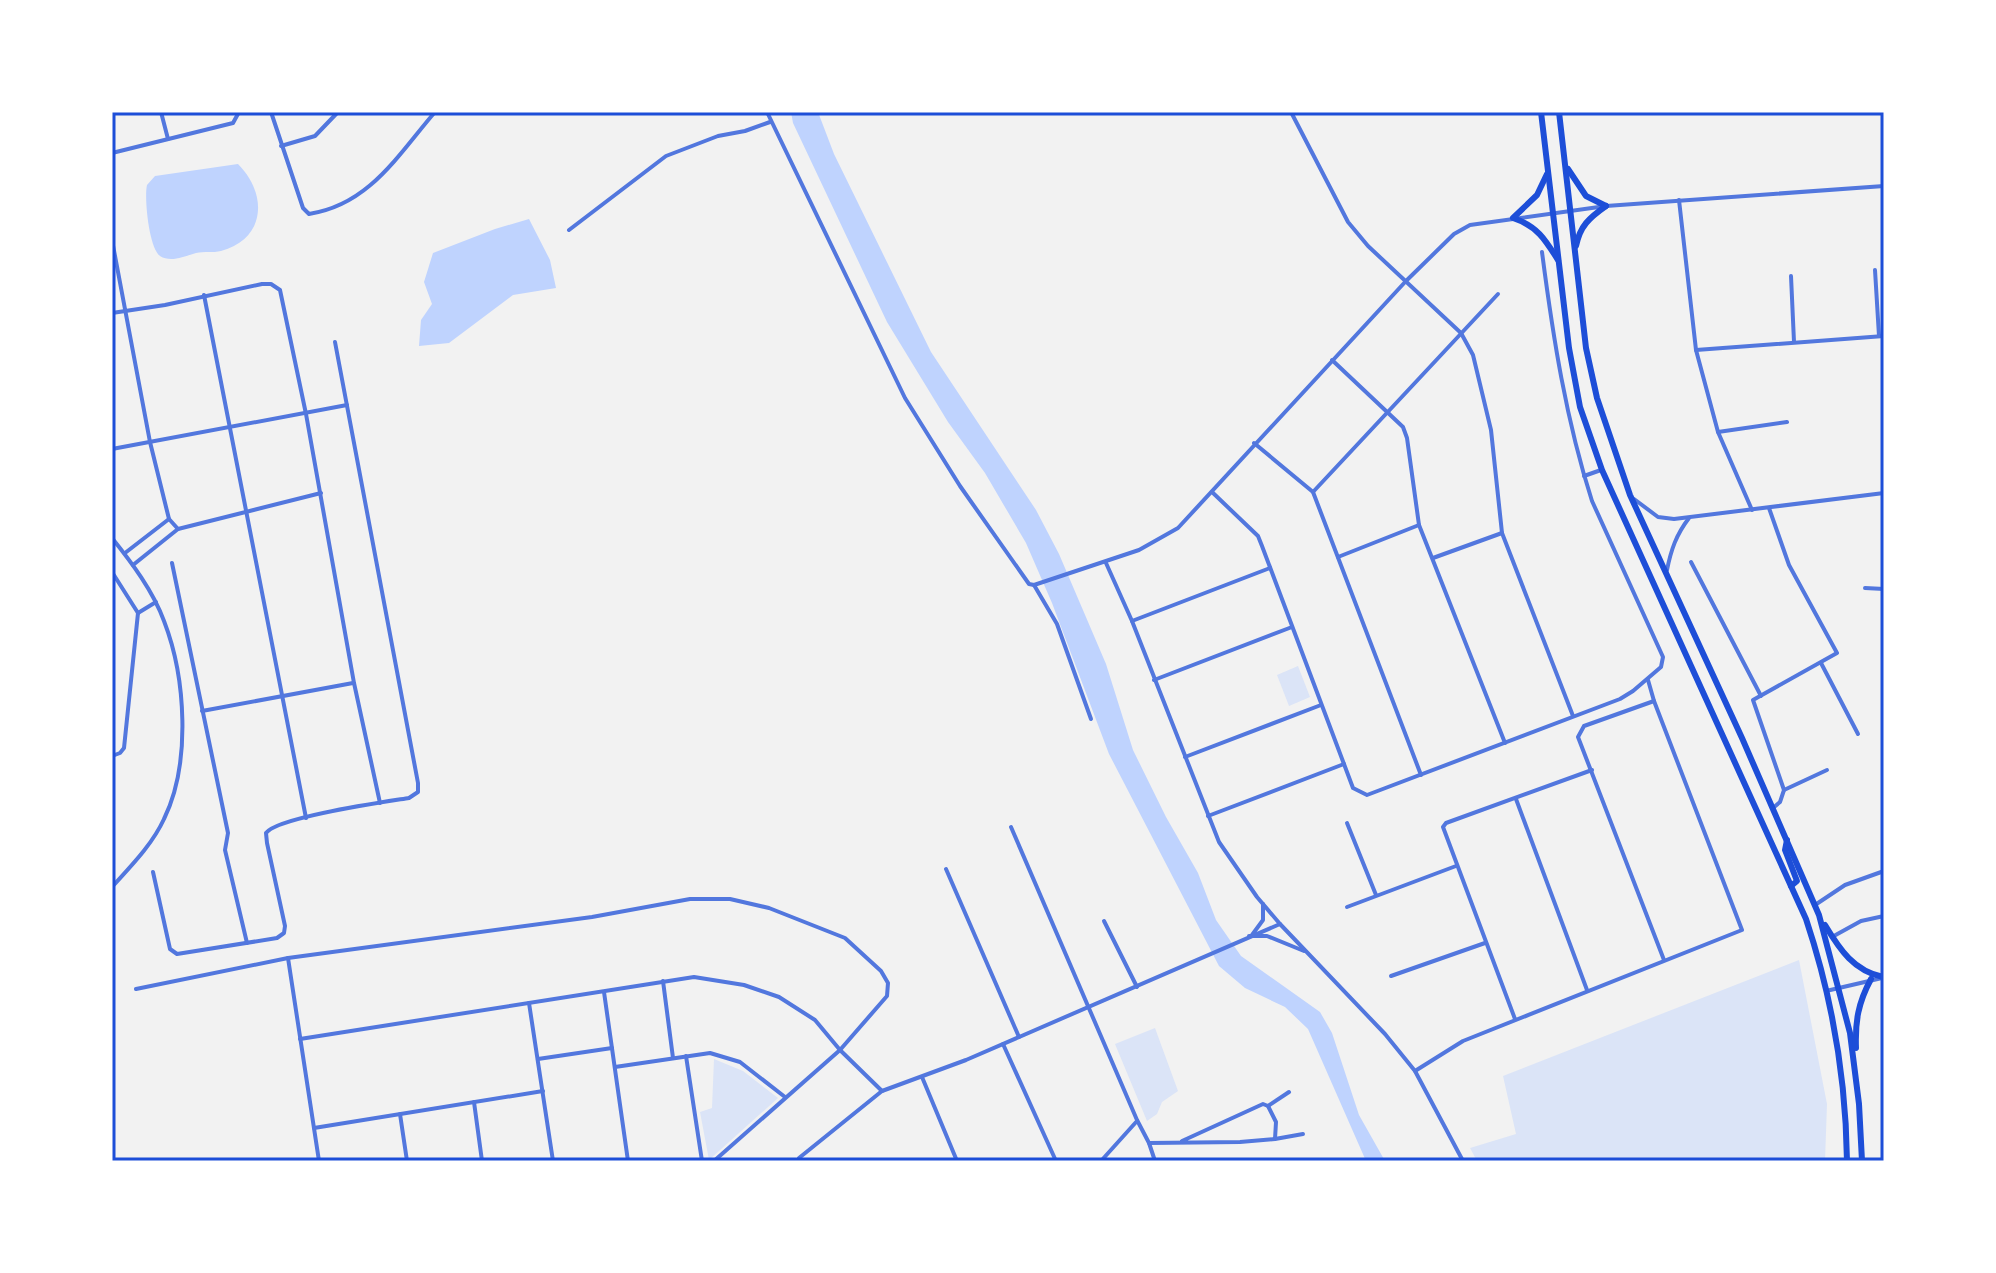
<svg xmlns="http://www.w3.org/2000/svg" width="1996" height="1273" viewBox="0 0 1996 1273" font-family="'Asap Condensed',sans-serif">
	<rect width="100%" height="100%" fill="#f2f2f2"/>
	<g fill="#dbe4f7">
		<polygon points="1298,666 1310,697 1289,706 1277,675"/>
		<polygon points="1799,960 1827,1104 1825,1161 1477,1161 1470,1148 1516,1134 1503,1076"/>
		<polygon points="1155,1028 1178,1091 1162,1102 1157,1114 1147,1121 1115,1044"/>
		<polygon points="714,1059 743,1071 778,1098 709,1160 700,1112 712,1108"/>
	</g>
	<g fill="#bfd3fe">
		<polygon points="791,112 818,112 834,154 931,352 1036,510 1059,554 1106,664 1133,750 1166,817 1198,873 1216,920 1241,956 1320,1012 1332,1033 1359,1115 1385,1161 1366,1161 1308,1029 1285,1007 1245,988 1219,966 1109,754 1052,603 1026,543 985,473 948,422 887,322 793,123"/>
		<path d="M 238,164 C 268,194 266,239 221,251 C 213,253 204,251 196,253 C 185,256 171,263 160,256 C 149,248 144,198 147,185 L 155,176 Z"/>
		<polygon points="529,219 550,260 556,288 513,295 449,343 419,346 421,320 432,304 424,282 433,253 495,229"/>
	</g>
	<g fill="none" stroke-linecap="round" stroke-linejoin="round">
		<g stroke="#5277de" stroke-width="4">
			<polyline points="161,112 168,139"/>
			<path d="M 271,112 L 303,208 L 309,214 C 369,205 398,155 435,112"/>
			<polyline points="1291,112 1348,222 1368,246 1461,333 1473,355 1491,430 1502,533 1573,716"/>
			<polyline points="281,146 315,136 338,112"/>
			<polyline points="112,153 233,123 239,112"/>
			<polyline points="1679,200 1696,350 1718,432 1752,510"/>
			<polyline points="569,230 666,156 718,136 745,131 770,122"/>
			<polyline points="112,240 150,442 169,519 178,529"/>
			<polyline points="1875,270 1879,336"/>
			<polyline points="1791,276 1794,342"/>
			<polyline points="204,295 306,818"/>
			<polyline points="112,313 165,305 262,284 271,284 280,290 306,414 354,683 380,803"/>
			<polyline points="1696,350 1884,336"/>
			<polyline points="1332,360 1403,427 1407,438 1419,525 1505,743"/>
			<polyline points="1718,432 1787,422"/>
			<polyline points="1254,443 1313,492 1421,775"/>
			<polyline points="112,449 347,405"/>
			<polyline points="1584,476 1601,470"/>
			<path d="M 1212,492 L 1258,536 L 1262,546 L 1353,788 L 1367,795 L 1620,699 L 1633,691 L 1661,667 L 1663,657 L 1592,501 C 1566,420 1553,337 1542,252"/>
			<polyline points="1313,492 1498,294"/>
			<polyline points="1634,499 1658,517 1674,519 1884,493"/>
			<polyline points="1769,508 1789,565 1837,653 1753,700 1784,790 1780,802 1773,808"/>
			<path d="M 112,538 C 132,563 153,591 164,621 C 186,678 191,764 164,819 C 152,845 131,866 112,887"/>
			<polyline points="125,553 169,519"/>
			<polyline points="1338,557 1419,525"/>
			<polyline points="1433,558 1502,533"/>
			<polyline points="1691,562 1761,696"/>
			<polyline points="172,563 228,833 225,850 247,943"/>
			<polyline points="133,565 178,529 321,493"/>
			<path d="M 1667,570 C 1671,550 1676,535 1689,518"/>
			<polyline points="112,572 138,613"/>
			<polyline points="1034,585 1057,624 1091,719"/>
			<polyline points="1865,588 1884,589"/>
			<polyline points="138,613 156,602"/>
			<polyline points="1132,621 1270,568"/>
			<polyline points="1821,663 1858,734"/>
			<polyline points="1154,680 1292,627"/>
			<polyline points="1654,701 1584,726 1578,737 1664,960"/>
			<polyline points="202,711 353,683"/>
			<polyline points="112,756 120,753 124,748 138,613"/>
			<polyline points="1185,757 1321,705"/>
			<polyline points="1784,790 1827,770"/>
			<polyline points="1516,799 1587,990"/>
			<polyline points="1208,816 1344,764"/>
			<polyline points="1347,823 1376,895"/>
			<polyline points="1011,827 1137,1120 1149,1143 1155,1161"/>
			<polyline points="946,869 1019,1037"/>
			<path d="M 153,872 L 170,949 L 177,954 L 277,938 L 284,933 L 285,926 L 267,843 L 266,833 C 278,817 384,802 409,798 L 418,792 L 418,783 L 335,342"/>
			<polyline points="1815,905 1845,885 1884,871"/>
			<polyline points="1347,907 1456,866"/>
			<polyline points="1104,921 1137,987"/>
			<polyline points="1832,937 1861,921 1884,916"/>
			<polyline points="288,958 319,1161"/>
			<polyline points="1391,976 1485,943"/>
			<polyline points="663,981 673,1058"/>
			<polyline points="136,989 288,958 592,917 690,899 730,899 769,908 845,938 881,971 888,983 887,996 840,1050 714,1161"/>
			<polyline points="604,992 628,1161"/>
			<polyline points="529,1003 553,1161"/>
			<polyline points="1515,1019 1443,827 1446,823 1592,770"/>
			<polyline points="300,1039 694,977 744,985 779,997 815,1020 840,1050 882,1091"/>
			<polyline points="1003,1044 1056,1161"/>
			<polyline points="686,1056 702,1161"/>
			<polyline points="538,1059 612,1048"/>
			<polyline points="615,1067 710,1053 740,1062 785,1097"/>
			<polyline points="1415,1071 1463,1041 1742,930 1654,701 1648,680"/>
			<polyline points="922,1077 957,1161"/>
			<polyline points="474,1102 482,1161"/>
			<polyline points="1268,1106 1289,1092"/>
			<polyline points="400,1114 407,1161"/>
			<polyline points="314,1128 543,1091"/>
			<polyline points="1275,1139 1303,1134"/>
			<polyline points="1149,1143 1240,1142 1275,1139 1276,1122 1268,1106 1263,1104 1182,1141"/>
			<polyline points="799,1158 882,1091 966,1060 1280,924"/>
			<polyline points="1101,1161 1137,1121"/>
		</g>
		<g stroke="#5277de" stroke-width="4">
			<polyline points="767,112 905,398 960,486 1029,584 1034,585 1139,550 1178,528 1406,281 1454,234 1470,225 1606,206 1884,186"/>
			<polyline points="1106,563 1132,621 1219,842 1257,897 1280,924 1385,1034 1415,1071 1463,1161"/>
			<polyline points="1252,935 1263,920 1263,904"/>
			<polyline points="1249,936 1267,936 1304,951"/>
			<polyline points="1826,991 1882,978"/>
		</g>
		<g stroke="#1d4ed8" stroke-width="6">
			<path d="M 1541,112 L 1569,348 L 1580,407 L 1602,470 L 1806,919 C 1832,997 1846,1078 1847,1161"/>
			<polyline points="1559,112 1586,348 1597,398 1630,495 1742,738 1819,915 1850,1033 1859,1104 1862,1161"/>
			<polyline points="1568,169 1586,196 1606,206"/>
			<path d="M 1547,174 L 1537,195 L 1513,218 C 1537,226 1545,239 1558,260"/>
			<path d="M 1576,246 C 1580,226 1589,218 1606,206"/>
			<polyline points="1787,840 1785,850 1797,881 1791,886"/>
			<path d="M 1825,925 C 1840,950 1854,971 1883,977"/>
			<path d="M 1856,1048 C 1855,1022 1858,1003 1871,979"/>
		</g>
	</g>
	<rect width="1996" height="1273" fill="none" stroke="#ffffff" stroke-width="228"/>
	<rect x="114" y="114" width="1768" height="1045" fill="none" stroke="#1d4ed8" stroke-width="3"/>
</svg>
